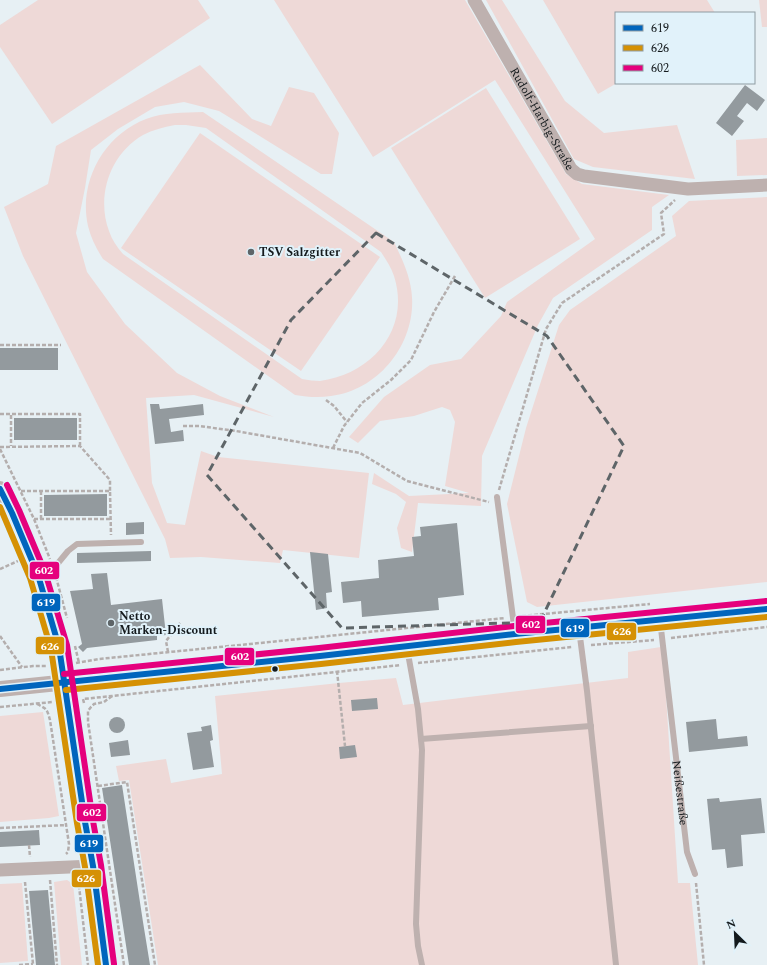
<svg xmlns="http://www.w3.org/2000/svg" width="767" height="965" viewBox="0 0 767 965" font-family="Spectral,serif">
	<rect width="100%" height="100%" fill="#e7f0f4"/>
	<g fill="#eed9d7" fill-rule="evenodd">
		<polygon points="38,0 198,0 210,18 52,124 0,47 0,25"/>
		<polygon points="274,0 465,0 566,174 582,184 669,195 652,207 652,230 553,298 538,325 482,456 481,506 418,503 412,552 401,548 397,528 406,502 396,494 372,484 374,473 409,496 469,493 445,486 455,422 450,410 442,407 414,416 380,421 358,443 349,437 384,397 430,365 461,359 501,316 507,302 595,239 495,80 373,157"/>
		<polygon points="486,0 502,0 565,101 604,133 677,125 695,179 593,167 574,159"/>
		<polygon points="543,0 707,0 715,13 616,13 616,83 617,83 598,94"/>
		<polygon points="759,0 767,0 767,27 762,27"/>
		<polygon points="200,65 252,119 271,126 289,87 314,93 339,133 332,174 321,174 219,111 184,102 155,107 118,129 91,150 85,188 76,233 87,272 125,324 177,373 220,396 274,417 194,395 146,398 152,483 167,523 185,525 201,451 218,457 369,473 359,558 283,550 280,563 201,557 170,558 165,539 23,256 4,207 48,184 56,146"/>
		<polygon points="486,88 580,239 485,298 391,148"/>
		<path d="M 203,112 L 394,242 C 402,259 411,277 412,297 C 415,344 379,390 331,396 C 319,398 307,397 295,395 L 103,259 C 96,248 91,238 88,226 C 78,182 104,135 146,119 C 164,112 183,113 203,112 ZM 175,125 L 186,125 L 206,128 L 381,252 C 386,260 391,267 394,276 C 411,329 372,374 320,381 C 315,381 308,380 302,379 L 123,254 C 117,247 112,240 109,231 C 96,196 110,154 143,135 C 153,130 163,127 175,125 Z"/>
		<polygon points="200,133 380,257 301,371 121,248"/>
		<polygon points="767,138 767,175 737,176 736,140"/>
		<polygon points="767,197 767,582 537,607 527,602 507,504 526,428 559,325 570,310 676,236 672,216 689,201"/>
		<polygon points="661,647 665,680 678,883 690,883 698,965 158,965 129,780 119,781 116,766 166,759 171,783 222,774 215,696 339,683 396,678 403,705 577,684 628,678 628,652"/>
		<polygon points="43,712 59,816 49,818 0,822 0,716"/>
		<polygon points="67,880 73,884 82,965 61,965 54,882"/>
		<polygon points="22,883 28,961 0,963 0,884"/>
	</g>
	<g fill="#939a9e">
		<polygon points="745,85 765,100 757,111 747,103 737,116 744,121 732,136 716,123"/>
		<rect x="0" y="348" width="58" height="22"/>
		<polygon points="150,404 159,404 160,409 203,404 204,415 169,419 171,432 183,430 184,441 155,444"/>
		<rect x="14" y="418" width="63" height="22"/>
		<polygon points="107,494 107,516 44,516 44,495"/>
		<polygon points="144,522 144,534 126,535 126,523"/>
		<polygon points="457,523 464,595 438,598 439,610 362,617 361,601 343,603 341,582 379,578 378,560 414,556 412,537 421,536 420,527"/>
		<polygon points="151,551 151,561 77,563 77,553"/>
		<polygon points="310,552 328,554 332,592 326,593 327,608 316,610"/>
		<polygon points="107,573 111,605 162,599 166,635 157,636 157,640 87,648 83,652 78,647 82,644 70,591 93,589 91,574"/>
		<polygon points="377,698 378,709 352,711 351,700"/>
		<circle cx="117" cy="725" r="8"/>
		<polygon points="716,719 718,739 747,736 748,746 689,752 686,722"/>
		<polygon points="211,725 213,740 210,741 214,767 193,770 187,733 202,731 201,727"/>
		<polygon points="128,740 130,755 111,757 109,743"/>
		<polygon points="355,745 357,757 340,759 339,747"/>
		<polygon points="122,785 143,922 150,965 129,965 102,788"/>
		<polygon points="719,798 720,802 761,798 765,833 741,835 743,866 727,868 725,849 712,850 707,799"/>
		<polygon points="39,830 40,845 0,847 0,832"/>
		<polygon points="48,890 55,965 36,965 29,891"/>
	</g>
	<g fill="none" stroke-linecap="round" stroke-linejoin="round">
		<g stroke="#b4aead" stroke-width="2.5" stroke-dasharray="4 2" stroke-linecap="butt">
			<polyline points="0,345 61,345"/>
			<polyline points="326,400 334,406 347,422"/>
			<polyline points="0,414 80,414 80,445"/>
			<polyline points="11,415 11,446"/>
			<polyline points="183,426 199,426 236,431 360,453 407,481 489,502"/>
			<polyline points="0,447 80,446 110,480 110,491"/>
			<polyline points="333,448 344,426 362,403 391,380 411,360 434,312 455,276"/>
			<polyline points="0,449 34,519 50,559"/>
			<polyline points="499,490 546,329 562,303 664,234 661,213 675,200"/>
			<polyline points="21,491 110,491 111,535"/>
			<polyline points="34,519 111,519"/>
			<polyline points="41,519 41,491"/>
			<polyline points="0,569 18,561"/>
			<polyline points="56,577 67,618"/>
			<polyline points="522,616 650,604"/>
			<polyline points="0,636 22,667"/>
			<polyline points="671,638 767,627"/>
			<polyline points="591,645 654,640"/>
			<polyline points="75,646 79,663"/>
			<polyline points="168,652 166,641 181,622"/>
			<polyline points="76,663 99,659 250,644 505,618"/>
			<polyline points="418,663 572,647"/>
			<polyline points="0,670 33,666 47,666"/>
			<polyline points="337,671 345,746"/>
			<polyline points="112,696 104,702 94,704 91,707 88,711 88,722 124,965"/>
			<polyline points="84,703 83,699 112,696 401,665"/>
			<path d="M 37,704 C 47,709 47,709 50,720 L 69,844 L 68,852 L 66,854"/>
			<polyline points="0,707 53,702"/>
			<polyline points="98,786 127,782 155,965"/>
			<polyline points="0,828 67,825"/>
			<polyline points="29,845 30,857"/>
			<polyline points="50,880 57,965"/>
			<polyline points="76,880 79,886 88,965"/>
			<polyline points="25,882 33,964"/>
			<polyline points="696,883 704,965"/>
			<polyline points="19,965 33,964"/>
		</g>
		<g stroke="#beb1af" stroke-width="6">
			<polyline points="497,497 515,633"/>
			<polyline points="38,575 54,568 68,551 77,544 141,542"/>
			<path id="s1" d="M 660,620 L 687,852 L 695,874"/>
			<polyline points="579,629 587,691 616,965"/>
			<polyline points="407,648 418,709 422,750 416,924 418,946 422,965"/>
			<polyline points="421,739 591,726"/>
		</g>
		<g stroke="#beb1af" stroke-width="13">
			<path id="s2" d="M 474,0 L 571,169 L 577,174 L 584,176 L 688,189 L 767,185"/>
			<polyline points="0,870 93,866"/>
		</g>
		<g stroke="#beb1af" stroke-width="16">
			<polyline points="0,489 12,513 38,575 59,647 85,822 93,866 106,965"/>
			<polyline points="0,689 320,656 515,634 767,609"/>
		</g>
		<defs>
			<g id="bus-1">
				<polyline points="0,489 12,513 38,575 59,647 85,822 93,866 106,965"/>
				<polyline points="0,689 320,656 515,634 767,609"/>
			</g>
			<g id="bus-2">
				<polyline points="0,507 30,578 51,649 77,823 85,867 98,965"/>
				<polyline points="66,690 321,664 516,642 767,617"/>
			</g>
			<g id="bus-3">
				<polyline points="7,485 19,510 45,572 67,645 93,821 101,865 114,964"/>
				<polyline points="64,674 319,648 514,626 766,601"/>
			</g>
		</defs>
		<use href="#bus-1" stroke="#e1f2fa" stroke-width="9"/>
		<use href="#bus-2" stroke="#e1f2fa" stroke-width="9"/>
		<use href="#bus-3" stroke="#e1f2fa" stroke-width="9"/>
		<use href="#bus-1" stroke="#0065bd" stroke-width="6"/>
		<use href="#bus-2" stroke="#d59104" stroke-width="6"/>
		<use href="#bus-3" stroke="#e5007d" stroke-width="6"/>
	</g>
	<path fill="none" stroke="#5e6568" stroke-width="3" stroke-dasharray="8 5" stroke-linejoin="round" d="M 376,233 L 547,336 L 624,446 L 540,622 L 342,628 L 207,475 L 291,320 Z"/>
	<g fill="#5e6568" stroke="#e1f2fa" stroke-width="1.5">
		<circle cx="251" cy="252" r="4"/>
		<circle cx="111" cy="623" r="4"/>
	</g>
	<circle fill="#141a1d" stroke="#e1f2fa" stroke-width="1.5" cx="275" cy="669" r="3.5"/>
	<g text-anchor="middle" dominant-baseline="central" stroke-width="4" stroke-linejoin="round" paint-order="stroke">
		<g font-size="12" fill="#141a1d" stroke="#e1f2fa">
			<text stroke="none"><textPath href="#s2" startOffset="137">Rudolf-Harbig-Straße</textPath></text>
			<text stroke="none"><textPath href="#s1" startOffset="174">Neißestraße</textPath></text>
		</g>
		<g font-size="12" font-weight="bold" fill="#141a1d" stroke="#e1f2fa" text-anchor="start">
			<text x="259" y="252">TSV Salzgitter</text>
			<text x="119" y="616">Netto<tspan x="119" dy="14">Marken-Discount</tspan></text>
		</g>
	</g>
	<g stroke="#e1f2fa" stroke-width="1.5">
		<rect x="29" y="561" width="31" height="19" rx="4" fill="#e5007d"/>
		<rect x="31" y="593" width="30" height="19" rx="4" fill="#0065bd"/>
		<rect x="515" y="615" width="31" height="19" rx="4" fill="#e5007d"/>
		<rect x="560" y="618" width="30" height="20" rx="4" fill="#0065bd"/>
		<rect x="606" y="622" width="31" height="19" rx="4" fill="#d59104"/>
		<rect x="35" y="636" width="30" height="19" rx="4" fill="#d59104"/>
		<rect x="224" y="647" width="31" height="19" rx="4" fill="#e5007d"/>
		<rect x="76" y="803" width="31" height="19" rx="4" fill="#e5007d"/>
		<rect x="74" y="834" width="30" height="19" rx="4" fill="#0065bd"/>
		<rect x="71" y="869" width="31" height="19" rx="4" fill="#d59104"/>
	</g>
	<g font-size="11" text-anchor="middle" font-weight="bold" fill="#fff">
		<text x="44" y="574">602</text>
		<text x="46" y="606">619</text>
		<text x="531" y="628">602</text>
		<text x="575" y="632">619</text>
		<text x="622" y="635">626</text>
		<text x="50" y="650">626</text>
		<text x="240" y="660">602</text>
		<text x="92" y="816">602</text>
		<text x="89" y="847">619</text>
		<text x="86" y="882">626</text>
	</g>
	<rect x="615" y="12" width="140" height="72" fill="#e1f2fa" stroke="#8f9ca2"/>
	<rect x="623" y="25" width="20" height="6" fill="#0065bd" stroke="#8f9ca2"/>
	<text x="651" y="32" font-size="12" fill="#141a1d">619</text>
	<rect x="623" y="45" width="20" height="6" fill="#d59104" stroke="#8f9ca2"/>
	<text x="651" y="52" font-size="12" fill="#141a1d">626</text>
	<rect x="623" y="65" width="20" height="6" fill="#e5007d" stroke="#8f9ca2"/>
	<text x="651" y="72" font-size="12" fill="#141a1d">602</text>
	<g transform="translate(735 933) rotate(336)" stroke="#e1f2fa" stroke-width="3" paint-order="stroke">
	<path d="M0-3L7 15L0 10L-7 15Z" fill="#141a1d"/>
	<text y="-6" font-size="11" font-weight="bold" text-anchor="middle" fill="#141a1d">N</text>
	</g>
</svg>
